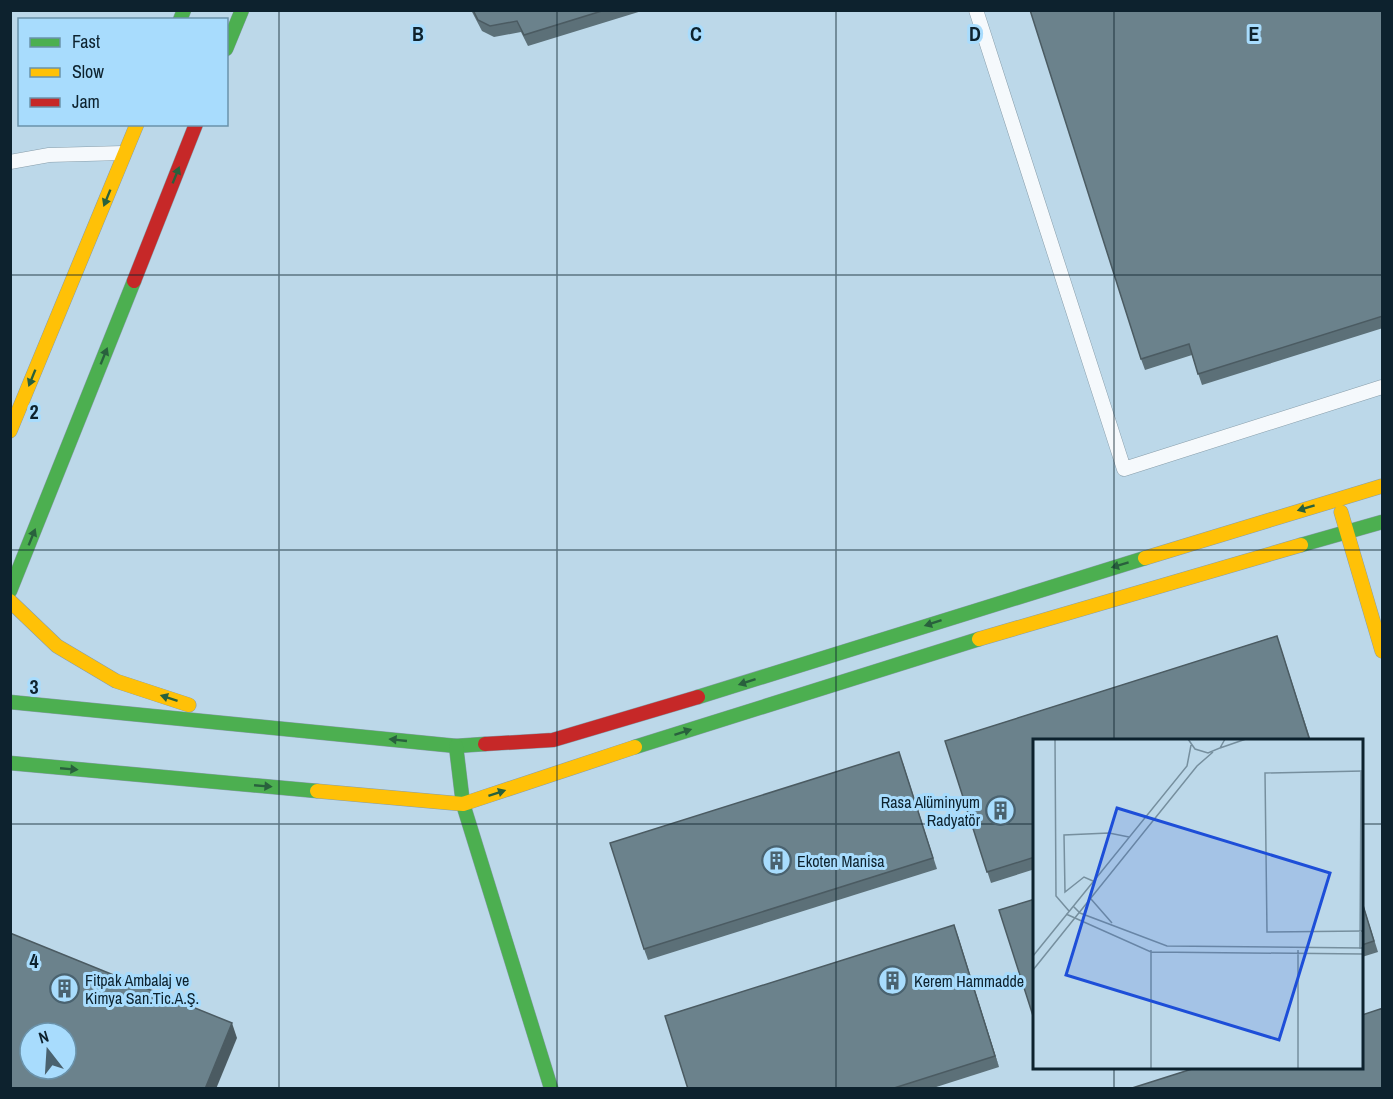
<svg xmlns="http://www.w3.org/2000/svg" width="1393" height="1099" viewBox="0 0 1393 1099" font-family="'Archivo Narrow',sans-serif">
	<rect width="100%" height="100%" fill="#bcd8e9"/>
	<g fill="none" stroke-linecap="round" stroke-linejoin="round">
		<defs>
			<g id="lane">
				<polyline points="976,10 1124,469 1382,387"/>
				<polyline points="10,162 49,155 123,153"/>
			</g>
			<g id="fast">
				<polyline points="180,20 184,10"/>
				<polyline points="226,49 242,10"/>
				<polyline points="1301,545 1382,522"/>
				<polyline points="10,591 134,281"/>
				<polyline points="698,697 1145,558"/>
				<polyline points="10,702 456,746 485,744"/>
				<polyline points="456,746 463,804 551,1088"/>
				<polyline points="635,747 979,639"/>
				<polyline points="10,763 317,791"/>
			</g>
			<g id="slow">
				<polyline points="10,431 137,124"/>
				<polyline points="1341,512 1382,651"/>
				<polyline points="1145,558 1382,486"/>
				<polyline points="10,601 57,646 116,681 189,705"/>
				<polyline points="979,639 1301,545"/>
				<polyline points="317,791 463,804 635,747"/>
			</g>
			<g id="jam">
				<polyline points="134,281 196,124"/>
				<polyline points="485,744 553,740 698,697"/>
			</g>
		</defs>
		<use href="#lane" stroke="#879daa" stroke-width="15"/>
		<use href="#fast" stroke="#879daa" stroke-width="15"/>
		<use href="#slow" stroke="#879daa" stroke-width="15"/>
		<use href="#jam" stroke="#879daa" stroke-width="15"/>
		<use href="#lane" stroke="#f5f9fc" stroke-width="14"/>
		<use href="#fast" stroke="#4caf50" stroke-width="14"/>
		<use href="#slow" stroke="#ffc107" stroke-width="14"/>
		<use href="#jam" stroke="#c62828" stroke-width="14"/>
	</g>
	<g fill="#5c7078">
		<polygon points="471,10 645,10 528,46 521,32 494,37 482,31"/>
		<polygon points="1383,10 1383,328 1202,385 1192,355 1145,370 1141,359"/>
		<polygon points="1277,636 1311,741 1035,741 1035,869 991,883 945,741"/>
		<polygon points="903,763 937,869 648,960 644,949"/>
		<polygon points="1362,901 1378,952 1362,957"/>
		<polygon points="954,925 999,1067 930,1089 688,1089"/>
	</g>
	<g fill="#4b5b62">
		<polygon points="954,925 958,936 999,1067 995,1056"/>
		<polygon points="232,1023 237,1038 216,1089 205,1089"/>
	</g>
	<g fill="#6b828c" stroke="#4b5b62" stroke-width="1.5" fill-rule="evenodd">
		<polygon points="473,10 605,10 524,35 517,21 490,26 478,20"/>
		<polygon points="1030,10 1383,10 1383,316 1198,374 1189,344 1141,359"/>
		<polygon points="1277,636 1310,741 1035,741 1035,857 987,872 945,741"/>
		<polygon points="899,752 933,858 644,949 610,843"/>
		<polygon points="1035,899 1035,1022 999,910"/>
		<polygon points="1362,902 1374,941 1362,945"/>
		<polygon points="954,925 995,1056 891,1089 688,1089 665,1016"/>
		<path d="M 10,933 L 232,1023 L 205,1089 L 10,1089 ZM 30,1033 L 66,1033 L 66,1069 L 30,1069 Z"/>
		<polygon points="1383,1008 1383,1089 1129,1089 1195,1068 1362,1068 1362,1015"/>
	</g>
	<defs><path id="oneway-solid" d="M-6-.8H1V-3.2L6.5 0L1 3.2V.8H-6Z" transform="scale(1.5)"/></defs>
	<g fill="#29613d">
		<use href="#oneway-solid" transform="translate(176 175) rotate(-68)"/>
		<use href="#oneway-solid" transform="translate(107 198) rotate(112)"/>
		<use href="#oneway-solid" transform="translate(104 356) rotate(-68)"/>
		<use href="#oneway-solid" transform="translate(32 378) rotate(112)"/>
		<use href="#oneway-solid" transform="translate(1306 508) rotate(163)"/>
		<use href="#oneway-solid" transform="translate(32 537) rotate(-68)"/>
		<use href="#oneway-solid" transform="translate(1120 565) rotate(163)"/>
		<use href="#oneway-solid" transform="translate(933 623) rotate(162)"/>
		<use href="#oneway-solid" transform="translate(747 682) rotate(162)"/>
		<use href="#oneway-solid" transform="translate(169 698) rotate(-162)"/>
		<use href="#oneway-solid" transform="translate(683 732) rotate(-18)"/>
		<use href="#oneway-solid" transform="translate(398 740) rotate(-174)"/>
		<use href="#oneway-solid" transform="translate(69 769) rotate(5)"/>
		<use href="#oneway-solid" transform="translate(263 786) rotate(5)"/>
		<use href="#oneway-solid" transform="translate(497 793) rotate(-18)"/>
	</g>
	<path fill="none" stroke="#0d222e" stroke-width="1.5" stroke-opacity="0.55" d="M 279,10 L 279,1088M 557,10 L 557,1088M 836,10 L 836,1088M 1114,10 L 1114,740M 10,275 L 1382,275M 10,550 L 1382,550M 10,824 L 1034,824M 1362,824 L 1382,824M 1114,1068 L 1114,1088"/>
	<defs>
		<symbol id="building-ring" viewBox="-11 -11 22 22"><circle r="9.5" fill="#a8dcfd" stroke="#4a626f" stroke-width="1.5"/><path d="M-4-6H4V6H1V3H-1V6H-4ZM-2.5-4.3h1.7v1.8h-1.7ZM.8-4.3h1.7v1.8H.8ZM-2.5-1h1.7V.8h-1.7ZM.8-1h1.7V.8H.8Z" fill="#4a626f"/></symbol>
	</defs>
	<g fill-rule="evenodd">
		<use href="#building-ring" x="984" y="794" width="33" height="33"/>
		<use href="#building-ring" x="760" y="844" width="33" height="33"/>
		<use href="#building-ring" x="876" y="964" width="33" height="33"/>
		<use href="#building-ring" x="48" y="972" width="33" height="33"/>
	</g>
	<g text-anchor="middle" dominant-baseline="central" stroke-width="6" stroke-linejoin="round" paint-order="stroke">
		<g font-size="16" fill="#0d222e" stroke="#a8dcfd" text-anchor="start">
			<text x="980" y="802" text-anchor="end">Rasa Alüminyum<tspan x="980" dy="18">Radyatör</tspan></text>
			<text x="797" y="861">Ekoten Manisa</text>
			<text x="85" y="980">Fitpak Ambalaj ve<tspan x="85" dy="18">Kimya San.Tic.A.Ş.</tspan></text>
			<text x="914" y="981">Kerem Hammadde</text>
		</g>
	</g>
	<g transform="translate(1033 739)">
		<rect width="330" height="330" fill="#bcd8e9"/>
		<path fill="none" stroke="#768f9e" stroke-width="1.5" d="M 22,0 L 23,157 L 36,172M 155,0 L 162,10 L 175,14 L 187,9 L 192,0M 187,9 L 213,0M 330,32 L 232,34 L 234,193 L 330,192M 60,142 L 51,138 L 32,153 L 31,96 L 76,94 L 96,98M 58,160 L 79,184M 40,167 L 47,174 L 134,207 L 330,209M 33,175 L 118,213 L 330,215M 327,210 L 328,32M 118,211 L 118,330M 265,211 L 265,330M 0,217 L 154,27 L 158,6M 0,231 L 164,27 L 180,13"/>
		<path fill="#1d4ed8" fill-opacity="0.15" stroke="#1d4ed8" stroke-width="3" d="M 84,69 L 297,134 L 246,301 L 33,236 Z"/>
		<rect width="330" height="330" fill="none" stroke="#0d222e" stroke-width="3"/>
	</g>
	<g font-size="20" text-anchor="middle" font-weight="bold" fill="#0d222e" stroke="#a8dcfd" stroke-width="6" stroke-linejoin="round" paint-order="stroke">
		<text x="418" y="41">B</text>
		<text x="696" y="41">C</text>
		<text x="975" y="41">D</text>
		<text x="1254" y="41">E</text>
		<text x="34" y="419">2</text>
		<text x="34" y="694">3</text>
		<text x="34" y="968">4</text>
	</g>
	<rect width="1393" height="1099" fill="none" stroke="#0d222e" stroke-width="24"/>
	<rect x="18" y="18" width="210" height="108" fill="#a8dcfd" stroke="#6a92aa" stroke-width="1.5"/>
	<rect x="30" y="38" width="30" height="9" fill="#4caf50" stroke="#6a92aa" stroke-width="1.5"/>
	<text x="72" y="48" font-size="18" fill="#0d222e">Fast</text>
	<rect x="30" y="68" width="30" height="9" fill="#ffc107" stroke="#6a92aa" stroke-width="1.5"/>
	<text x="72" y="78" font-size="18" fill="#0d222e">Slow</text>
	<rect x="30" y="98" width="30" height="9" fill="#c62828" stroke="#6a92aa" stroke-width="1.5"/>
	<text x="72" y="108" font-size="18" fill="#0d222e">Jam</text>
	<g transform="translate(48 1051) rotate(343)"><circle r="28" fill="#a8dcfd" stroke="#6a92aa" stroke-width="1.5"/>
	<path d="M0-4.5L10 22L0 15L-10 22Z" fill="#4a626f"/>
	<text y="-9" font-size="16" font-weight="bold" text-anchor="middle" fill="#0d222e">N</text>
	</g>
</svg>
